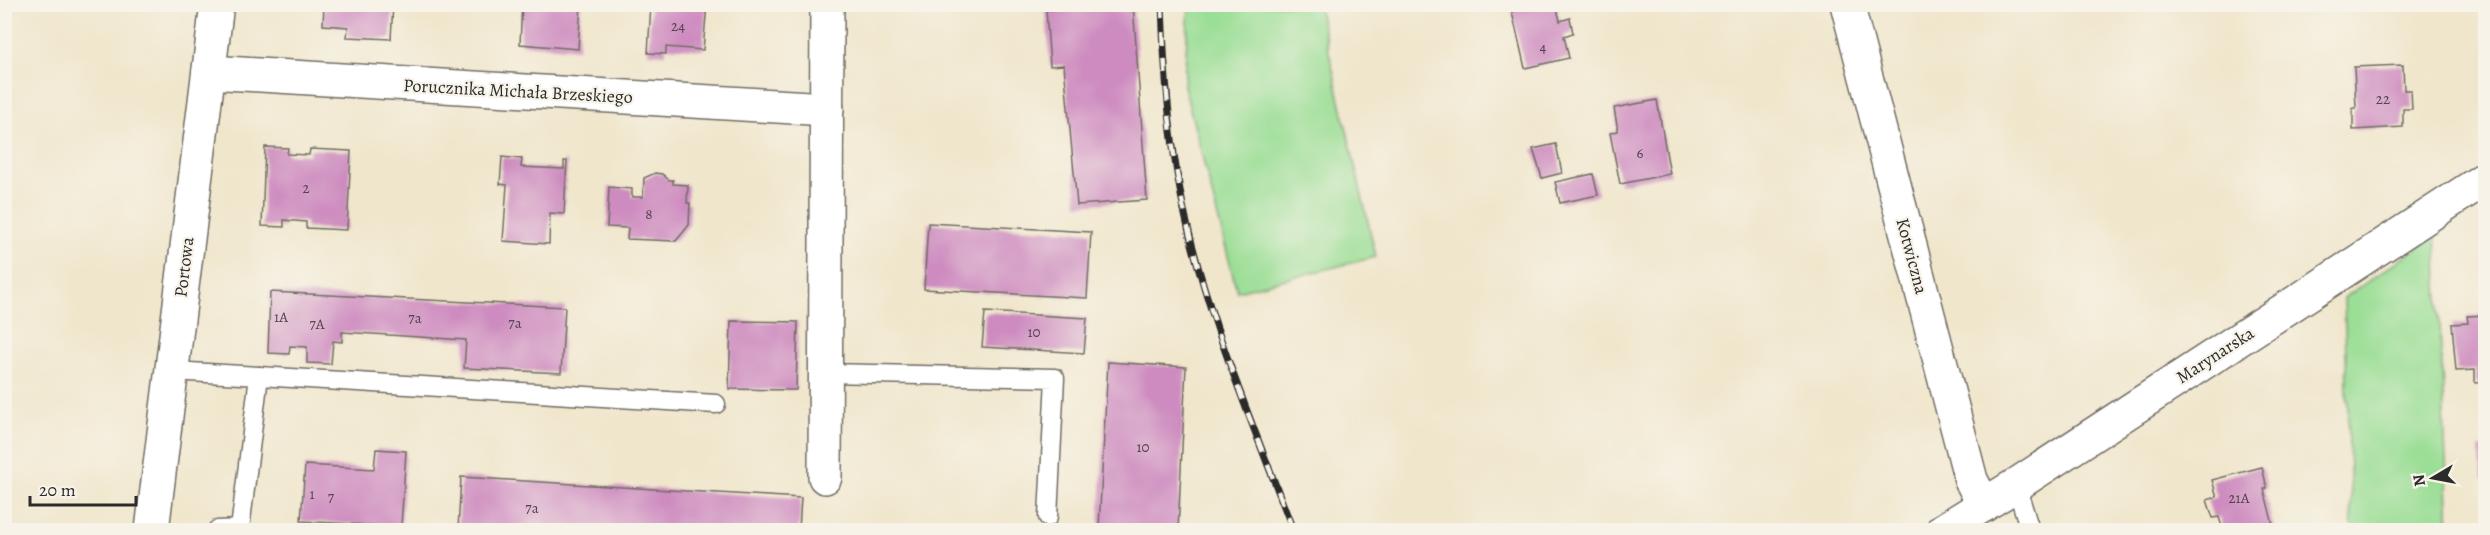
<svg xmlns="http://www.w3.org/2000/svg" width="2490" height="535" viewBox="0 0 2490 535" font-family="Alegreya,serif">
	<rect width="100%" height="100%" fill="#f7f3e8"/>
	<filter id="ink" filterUnits="userSpaceOnUse"><feTurbulence type="fractalNoise" baseFrequency=".0167" numOctaves="2"/><feDisplacementMap in="SourceGraphic" scale="12" xChannelSelector="R" yChannelSelector="G"/><feConvolveMatrix kernelMatrix="1 2 1 2 8 2 1 2 1" color-interpolation-filters="sRGB"/></filter>
	<filter id="wash" filterUnits="userSpaceOnUse"><feTurbulence type="fractalNoise" baseFrequency=".008" numOctaves="4" result="noise"/><feDisplacementMap in="SourceGraphic" scale="24" xChannelSelector="R" yChannelSelector="G"/><feGaussianBlur stdDeviation="1.35" result="paint"/><feColorMatrix in="noise" values="0 0 0 0 0 0 0 0 0 0 0 0 0 0 0 0 0 1.4 0 .05"/><feComposite in="paint" operator="in"/></filter>
	<g filter="url(#wash)">
		<rect width="100%" height="100%" fill="#f0e6cc"/>
		<g fill="#9bde96" stroke="#638460" stroke-width="1.5">
			<polygon points="1189,5 1318,5 1376,257 1237,291 1184,86"/>
			<polygon points="2436,235 2449,530 2352,530 2344,298"/>
		</g>
		<g id="blocks">
			<g fill="#cd8bbf">
				<polygon points="324,4 393,4 391,39 347,37 348,27 323,25"/>
				<polygon points="522,4 581,4 578,49 520,44"/>
				<polygon points="651,4 707,4 703,50 666,47 666,54 648,53"/>
				<polygon points="1060,4 1133,4 1147,200 1077,205 1064,65 1050,66 1046,10 1060,9"/>
				<polygon points="1527,4 1556,4 1560,21 1570,18 1573,33 1564,36 1569,58 1525,68 1511,8"/>
				<polygon points="2403,65 2404,90 2411,90 2412,109 2403,109 2403,127 2353,130 2353,108 2356,108 2354,67"/>
				<polygon points="1657,100 1670,174 1620,184 1610,133 1618,131 1614,108"/>
				<polygon points="1556,144 1562,173 1542,178 1533,149"/>
				<polygon points="265,147 288,148 287,154 309,155 310,149 351,151 347,230 306,228 306,222 284,220 284,227 262,226"/>
				<polygon points="502,157 522,159 521,167 564,169 564,161 567,161 564,214 550,213 549,244 503,241 507,185 500,184"/>
				<polygon points="655,173 662,174 669,180 673,180 673,184 688,185 687,203 690,203 689,225 676,241 627,239 628,228 607,227 609,187 632,189 632,197 643,197 644,178"/>
				<polygon points="1593,174 1598,195 1560,203 1555,182"/>
				<polygon points="928,223 1091,232 1087,298 924,289"/>
				<polygon points="270,292 565,307 561,373 464,368 466,340 342,332 342,342 333,341 331,364 307,363 307,347 290,346 289,354 268,353"/>
				<polygon points="985,312 1087,318 1084,353 982,347"/>
				<polygon points="2486,315 2486,382 2475,383 2475,370 2456,371 2452,324 2468,323 2467,316"/>
				<polygon points="731,321 798,322 796,390 729,389"/>
				<polygon points="1108,362 1186,367 1178,530 1099,527"/>
				<polygon points="2479,447 2486,447 2486,479 2482,479"/>
				<polygon points="376,449 406,451 401,527 301,521 305,465 374,469"/>
				<polygon points="2262,467 2267,488 2264,489 2274,529 2223,530 2219,517 2213,518 2207,500 2217,497 2212,480"/>
				<polygon points="461,477 801,498 799,530 458,530"/>
			</g>
		</g>
	</g>
	<g filter="url(#ink)">
		<use href="#blocks" fill-opacity="0" stroke="#706c63" stroke-width="1.5"/>
		<g fill="none" stroke-linecap="round" stroke-linejoin="round">
			<defs>
				<g id="lane">
					<polyline points="172,371 259,376 240,529 217,530"/>
					<polyline points="826,373 1055,378 1048,517"/>
					<polyline points="259,376 716,404"/>
					<polyline points="2016,485 2030,530"/>
				</g>
				<g id="street">
					<polyline points="1847,4 1971,480 1984,505"/>
					<polyline points="209,72 827,109"/>
					<polyline points="825,477 827,4"/>
					<polyline points="1943,530 2016,485 2486,178"/>
				</g>
				<polyline id="secondary" points="152,530 217,4"/>
			</defs>
			<use href="#lane" stroke="#706c63" stroke-width="21"/>
			<use href="#street" stroke="#706c63" stroke-width="36"/>
			<use href="#secondary" stroke="#706c63" stroke-width="36"/>
			<use href="#lane" stroke="#fff" stroke-width="18"/>
			<use href="#street" stroke="#fff" stroke-width="33"/>
			<use href="#secondary" stroke="#fff" stroke-width="33"/>
			<defs>
				<path id="rail" d="M 1162,4 C 1164,67 1168,128 1180,190 C 1201,304 1252,422 1293,530"/>
			</defs>
			<use href="#rail" stroke="#2b2b2b" stroke-width="7"/>
			<use href="#rail" stroke="#f7f3e8" stroke-width="4.5" stroke-dasharray="14" stroke-linecap="butt"/>
		</g>
	</g>
	<g text-anchor="middle" dominant-baseline="central" stroke-width="4.5" stroke-linejoin="round" paint-order="stroke">
		<g font-size="15" fill="#544350">
			<text x="678" y="26">24</text>
			<text x="1543" y="47">4</text>
			<text x="2383" y="99">22</text>
			<text x="1640" y="153">6</text>
			<text x="306" y="188">2</text>
			<text x="649" y="214">8</text>
			<text x="281" y="317">1A</text>
			<text x="415" y="318">7a</text>
			<text x="515" y="323">7a</text>
			<text x="317" y="324">7A</text>
			<text x="1034" y="332">10</text>
			<text x="1143" y="447">10</text>
			<text x="312" y="494">1</text>
			<text x="331" y="497">7</text>
			<text x="2239" y="498">21A</text>
			<text x="532" y="508">7a</text>
		</g>
		<g font-size="18" fill="#2b2b2b" stroke="#f7f3e8">
			<text transform="translate(518 91) rotate(3)">Porucznika Michała Brzeskiego</text>
			<text transform="translate(1912 256) rotate(75)">Kotwiczna</text>
			<text transform="translate(184 267) rotate(-83)">Portowa</text>
			<text transform="translate(2215 355) rotate(-33)">Marynarska</text>
		</g>
	</g>
	<rect width="2490" height="535" fill="none" stroke="#f7f3e8" stroke-width="24"/>
	<g transform="translate(2433 478) rotate(260)" stroke="#f7f3e8" stroke-width="4.5" paint-order="stroke">
	<path d="M0-4.5L10 22L0 15L-10 22Z" fill="#2b2b2b"/>
	<text y="-9" font-size="16" font-weight="bold" text-anchor="middle" fill="#2b2b2b">N</text>
	</g>
	<path d="M30 496v9h106v-9" fill="none" stroke="#2b2b2b" stroke-width="3"/>
	<text x="39" y="496" font-size="18" fill="#2b2b2b" stroke="#f7f3e8" stroke-width="4.5" paint-order="stroke">20 m</text>
</svg>
